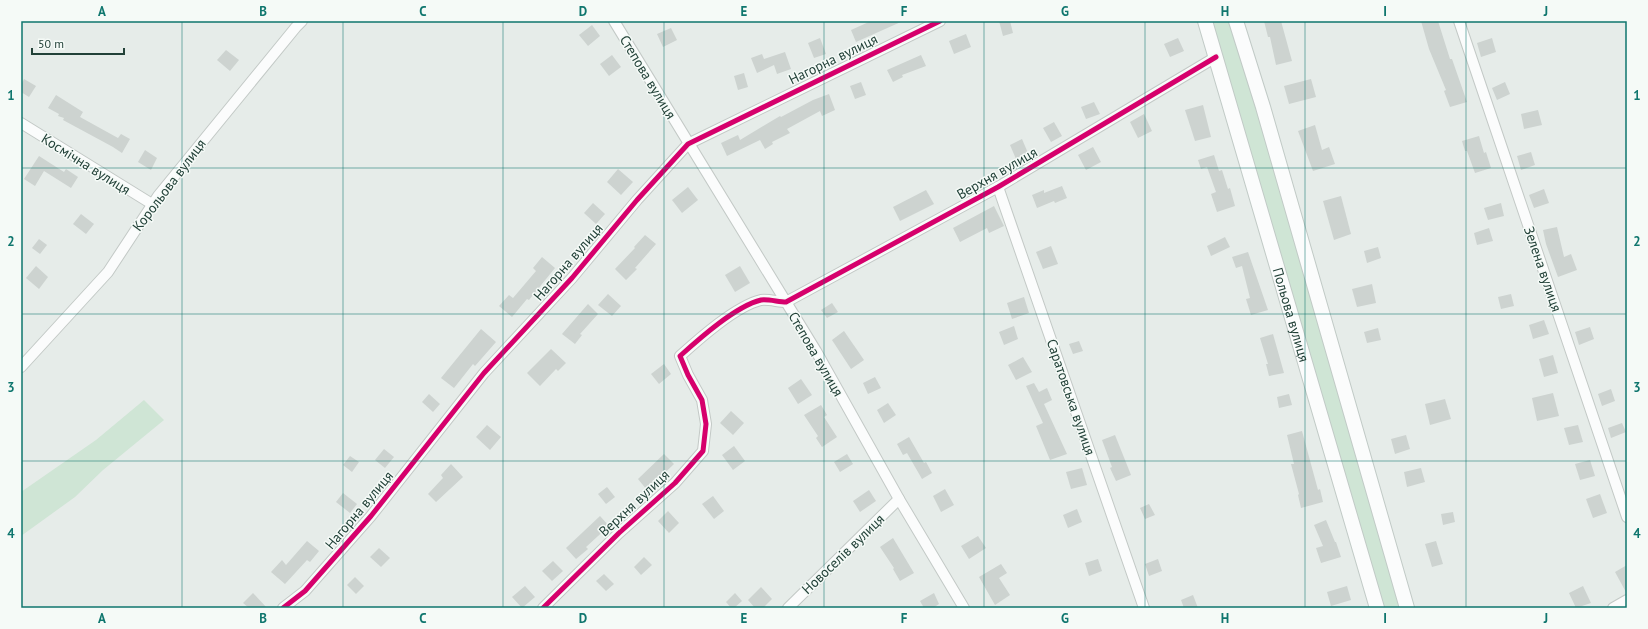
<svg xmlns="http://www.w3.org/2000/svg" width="1648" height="629" viewBox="0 0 1648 629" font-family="'PT Sans',sans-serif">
	<rect width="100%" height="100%" fill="#e6ece9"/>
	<g fill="#cfe5d5">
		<polygon points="1210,21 1231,21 1400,608 1383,608"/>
		<polygon points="144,400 164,420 103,470 75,497 21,536 21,492 96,440"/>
	</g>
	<g fill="#cdd3d0">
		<polygon points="871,21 903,21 856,42 851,30"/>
		<polygon points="999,21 1010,21 1013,33 1003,36"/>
		<polygon points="1264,21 1281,21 1292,61 1276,65 1270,37 1268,37"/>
		<polygon points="1421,21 1438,21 1450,59 1452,59 1467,102 1450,107 1444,91 1446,90 1429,49"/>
		<polygon points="592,25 600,36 588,46 579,35"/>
		<polygon points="671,28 677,40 663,47 657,34"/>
		<polygon points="966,34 971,47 954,54 949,41"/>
		<polygon points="820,38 826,54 814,58 808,43"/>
		<polygon points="1178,38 1184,51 1170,57 1164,44"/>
		<polygon points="1492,38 1496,52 1481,57 1477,43"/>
		<polygon points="226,50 239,60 230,71 217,60"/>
		<polygon points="785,52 791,69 777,74 774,65 757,73 751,58 762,54 764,59"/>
		<polygon points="612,55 621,67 609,76 600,64"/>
		<polygon points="921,55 926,66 902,75 903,77 893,82 887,70"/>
		<polygon points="744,73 748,87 738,90 734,76"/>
		<polygon points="24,79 36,86 29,97 21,92 21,85"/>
		<polygon points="1311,79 1316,97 1289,104 1284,86"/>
		<polygon points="861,82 866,95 855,99 850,86"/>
		<polygon points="1505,82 1510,94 1497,100 1492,88"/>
		<polygon points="829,94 835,110 822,116 820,111 787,129 790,133 772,142 773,144 765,149 760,140 727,156 721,143 738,135 740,140 780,116 781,117 813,100"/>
		<polygon points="56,95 83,112 80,117 118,138 121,134 130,139 122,153 113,147 63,120 64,118 58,116 59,114 48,108"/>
		<polygon points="1094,102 1100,114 1086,119 1081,107"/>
		<polygon points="1203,105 1211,137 1195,141 1185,110"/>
		<polygon points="1538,110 1542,125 1524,129 1521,114"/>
		<polygon points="1144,114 1152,131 1138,138 1130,122"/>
		<polygon points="1054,122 1062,136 1051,142 1043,128"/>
		<polygon points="1315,125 1322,150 1329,147 1335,164 1313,171 1298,131"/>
		<polygon points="1479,136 1484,153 1486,152 1491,168 1475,173 1467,151 1465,151 1462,141"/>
		<polygon points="1022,139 1028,153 1016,159 1010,145"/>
		<polygon points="1093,147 1101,162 1086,170 1078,155"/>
		<polygon points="145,150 157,158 151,170 138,162"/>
		<polygon points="1531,152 1535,165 1521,170 1517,156"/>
		<polygon points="1214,155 1219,171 1222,170 1228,189 1230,188 1235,206 1217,212 1211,194 1216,192 1207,167 1201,169 1198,160"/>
		<polygon points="39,156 64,172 66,169 78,177 71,188 44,171 35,186 24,179"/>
		<polygon points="618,169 633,182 621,195 607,182"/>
		<polygon points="1062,186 1067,198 1055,203 1054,201 1037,208 1032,195 1044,190 1044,193"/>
		<polygon points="688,187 698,200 682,213 672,200"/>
		<polygon points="1544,189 1549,203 1534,208 1529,195"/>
		<polygon points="926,190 934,204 900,221 893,207"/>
		<polygon points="1341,196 1351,234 1334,240 1323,201"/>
		<polygon points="593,203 605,214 596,224 584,213"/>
		<polygon points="1501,203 1504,216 1488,220 1484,208"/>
		<polygon points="994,206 1004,226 989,233 987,228 960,242 953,228"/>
		<polygon points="81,214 94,224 86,234 73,224"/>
		<polygon points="1557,227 1564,257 1571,254 1577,270 1558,277 1546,244 1543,230"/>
		<polygon points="1489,228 1493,241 1477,245 1474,233"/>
		<polygon points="645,235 656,244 635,268 637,269 626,280 615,269 635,248 634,247"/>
		<polygon points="1225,237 1230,247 1211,256 1207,246"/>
		<polygon points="39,239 47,245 40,254 32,248"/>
		<polygon points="1051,246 1058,264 1043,269 1036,252"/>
		<polygon points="1378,247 1381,258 1367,263 1364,251"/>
		<polygon points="1248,252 1268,310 1251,315 1246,299 1250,298 1242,266 1236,268 1232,257"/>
		<polygon points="542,257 555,268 529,300 527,299 512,317 499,306 509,295 513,298 536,271 533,268"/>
		<polygon points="36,266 48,277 39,289 26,278"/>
		<polygon points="740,266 750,283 735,292 725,275"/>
		<polygon points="1372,284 1376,303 1357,307 1352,289"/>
		<polygon points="608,294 621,306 612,316 598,305"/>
		<polygon points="1511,294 1514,306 1501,309 1498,297"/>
		<polygon points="1024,297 1029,313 1012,319 1007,303"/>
		<polygon points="832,303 838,312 827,318 821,310"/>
		<polygon points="588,304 598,314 580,334 582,335 575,344 562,334"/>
		<polygon points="1544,320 1549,334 1533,339 1529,325"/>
		<polygon points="1014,326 1018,339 1004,345 999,332"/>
		<polygon points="1590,327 1594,339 1579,345 1575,332"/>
		<polygon points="1378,328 1381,340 1367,343 1364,332"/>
		<polygon points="481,329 496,342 475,366 473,364 454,388 441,378"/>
		<polygon points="844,331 864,360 851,369 832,340"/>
		<polygon points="1273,334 1284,373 1269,376 1266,364 1268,364 1260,338"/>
		<polygon points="1079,341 1083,351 1073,354 1069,344"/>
		<polygon points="551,349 566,363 558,371 556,369 540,386 527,373"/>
		<polygon points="1553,355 1558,373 1544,377 1539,359"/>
		<polygon points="1023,357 1032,372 1016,380 1008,365"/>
		<polygon points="664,364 671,374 659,384 651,374"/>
		<polygon points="875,377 881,388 868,394 863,383"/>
		<polygon points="801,379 812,395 798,404 788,388"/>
		<polygon points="1034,383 1039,392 1047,388 1052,400 1044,404 1067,454 1050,460 1036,426 1043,423 1026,386"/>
		<polygon points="1611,389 1615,401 1602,406 1598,394"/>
		<polygon points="1553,393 1559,416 1537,421 1532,398"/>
		<polygon points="429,394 440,404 433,412 422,402"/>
		<polygon points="1289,394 1292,405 1279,408 1277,397"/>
		<polygon points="1445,399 1451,419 1430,425 1425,404"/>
		<polygon points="888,403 896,415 884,423 877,410"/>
		<polygon points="821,405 827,415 824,417 837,437 822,447 816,438 818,436 804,415"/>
		<polygon points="731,411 744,423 733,435 720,423"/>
		<polygon points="1622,423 1626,432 1611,438 1608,428"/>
		<polygon points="487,425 501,437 490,450 476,437"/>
		<polygon points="1578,425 1583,442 1569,445 1564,428"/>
		<polygon points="1302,431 1318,490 1320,489 1323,502 1301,508 1298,495 1299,494 1291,464 1294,464 1287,435"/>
		<polygon points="1115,435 1131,475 1116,481 1110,468 1112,467 1102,440"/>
		<polygon points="1406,435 1410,449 1395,454 1391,439"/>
		<polygon points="909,437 924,463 926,462 932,473 922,479 907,453 903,455 897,444"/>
		<polygon points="734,446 745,461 733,470 722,455"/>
		<polygon points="384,449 394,457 385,468 375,460"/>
		<polygon points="664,454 674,464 647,490 638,479"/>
		<polygon points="847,454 853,464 840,472 834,462"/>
		<polygon points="350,456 359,462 352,472 343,465"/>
		<polygon points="1590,460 1595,476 1580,480 1575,464"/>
		<polygon points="451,464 463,477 436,502 428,494 443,478 441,475"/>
		<polygon points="1082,468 1087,485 1071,489 1066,472"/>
		<polygon points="1421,468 1425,482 1407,487 1404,472"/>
		<polygon points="607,487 615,497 606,504 598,494"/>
		<polygon points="945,489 954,505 941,512 933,496"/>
		<polygon points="869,490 876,501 860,512 853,501"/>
		<polygon points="343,493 357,504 350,513 336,502"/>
		<polygon points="1600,494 1607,513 1593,518 1586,499"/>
		<polygon points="713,496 724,511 714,519 702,504"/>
		<polygon points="1149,504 1155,515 1145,519 1140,508"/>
		<polygon points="1077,509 1082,522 1068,528 1063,515"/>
		<polygon points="668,511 679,523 669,533 658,521"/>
		<polygon points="1453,512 1455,522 1443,525 1441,514"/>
		<polygon points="600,516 609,526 586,547 588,549 576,559 566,548"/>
		<polygon points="1326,520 1335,542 1336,542 1341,557 1321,563 1316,548 1323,546 1314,525"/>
		<polygon points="978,536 986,548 969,559 961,546"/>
		<polygon points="893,538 914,573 900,581 893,569 894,568 880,547"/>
		<polygon points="307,541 319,551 310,562 307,560 285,584 271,572 282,560 286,565"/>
		<polygon points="1436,541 1443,564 1432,567 1425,544"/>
		<polygon points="379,548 390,558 381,567 370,557"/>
		<polygon points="644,557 652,565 641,575 634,567"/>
		<polygon points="1098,559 1102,571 1089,576 1085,563"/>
		<polygon points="1158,559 1162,571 1149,576 1145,564"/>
		<polygon points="553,561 563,571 552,581 542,571"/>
		<polygon points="1001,564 1007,573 999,578 1010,595 995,605 979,577"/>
		<polygon points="1627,565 1627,594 1615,572"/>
		<polygon points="604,574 614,584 606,591 596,581"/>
		<polygon points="355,577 364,586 356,594 347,585"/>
		<polygon points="525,586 535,597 522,608 512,597"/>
		<polygon points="1347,586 1351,600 1331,606 1327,592"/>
		<polygon points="1583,586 1591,603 1576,608 1569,593"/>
		<polygon points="761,587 772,599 763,608 755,608 748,600"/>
		<polygon points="253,593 267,608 249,608 243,603"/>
		<polygon points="735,593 742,601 734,608 731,608 726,602"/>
		<polygon points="934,593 939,604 933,608 924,608 920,601"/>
		<polygon points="1193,595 1198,608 1184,608 1181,600"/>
	</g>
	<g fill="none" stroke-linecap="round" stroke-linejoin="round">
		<defs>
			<g id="minor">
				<polyline points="614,21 816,351 899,499 964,608"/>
				<polyline points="1459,21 1627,517"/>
				<polyline points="21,123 152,204"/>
				<polyline points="998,187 1144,608"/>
				<polyline points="21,367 108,272 158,196 296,27 302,21"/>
				<polyline points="283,608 305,591 371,516 484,373 572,278 637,200 688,144 940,21"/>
				<path d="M 543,608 L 619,533 L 675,483 L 703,451 L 706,424 L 702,400 L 688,375 L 680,356 C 700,338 736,306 761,300 C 768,299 779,302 786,302 L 998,187 L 1216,57"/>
				<polyline points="788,608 899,499"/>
				<polyline points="1613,608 1627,600"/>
			</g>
			<g id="secondary">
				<path id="s1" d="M 1205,21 L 1377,608"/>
				<polyline points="1236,21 1263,107 1407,608"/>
			</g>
		</defs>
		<use href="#minor" stroke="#c3c9c6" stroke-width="12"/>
		<use href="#secondary" stroke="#c1cac6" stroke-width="16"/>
		<use href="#minor" stroke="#fbfcfc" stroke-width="10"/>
		<use href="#secondary" stroke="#fbfcfc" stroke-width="14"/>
		<defs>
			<g id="cycleway">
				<polyline points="283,608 305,591 371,516 484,373 572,278 637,200 688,144 940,21"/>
				<path d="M 543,608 L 619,533 L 675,483 L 703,451 L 706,424 L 702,400 L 688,375 L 680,356 C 700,338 736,306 761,300 C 768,299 779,302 786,302 L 998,187 L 1216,57"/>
			</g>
		</defs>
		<use href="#cycleway" stroke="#f5faf7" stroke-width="8"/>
		<use href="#cycleway" stroke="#d6006c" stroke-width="5"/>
	</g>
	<path fill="none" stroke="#0f766e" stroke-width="1" stroke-opacity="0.55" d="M 182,21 L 182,608M 343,21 L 343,608M 503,21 L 503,608M 664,21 L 664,608M 824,21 L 824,608M 984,21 L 984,608M 1145,21 L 1145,608M 1305,21 L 1305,608M 1466,21 L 1466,608M 21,168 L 1627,168M 21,314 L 1627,314M 21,461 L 1627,461"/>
	<g text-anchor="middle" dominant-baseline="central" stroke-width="3" stroke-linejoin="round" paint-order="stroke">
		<g font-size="14" fill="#224138" stroke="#f5faf7">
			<text transform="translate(833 59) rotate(-26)">Нагорна вулиця</text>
			<text transform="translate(648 77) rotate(59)">Степова вулиця</text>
			<text transform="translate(86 164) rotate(32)">Космічна вулиця</text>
			<text transform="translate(997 173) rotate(-30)">Верхня вулиця</text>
			<text transform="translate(169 185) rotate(-53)">Корольова вулиця</text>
			<text transform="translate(568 262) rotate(-49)">Нагорна вулиця</text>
			<text transform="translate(1543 269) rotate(71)">Зелена вулиця</text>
			<text stroke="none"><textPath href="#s1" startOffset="306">Польова вулиця</textPath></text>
			<text transform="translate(816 354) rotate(60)">Степова вулиця</text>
			<text transform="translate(1071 397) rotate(71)">Саратовська вулиця</text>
			<text transform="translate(634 503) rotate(-43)">Верхня вулиця</text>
			<text transform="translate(359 510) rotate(-50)">Нагорна вулиця</text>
			<text transform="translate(843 554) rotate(-44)">Новоселів вулиця</text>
		</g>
	</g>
	<rect width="1648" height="629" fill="none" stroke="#f5faf7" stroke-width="44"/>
	<path d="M32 48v6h92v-6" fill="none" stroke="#224138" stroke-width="2"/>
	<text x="38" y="48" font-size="12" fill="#224138" stroke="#f5faf7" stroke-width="3" paint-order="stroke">50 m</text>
	<rect x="22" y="22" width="1604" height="585" fill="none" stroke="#0f766e" stroke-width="1.5"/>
	<g font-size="13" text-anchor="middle" font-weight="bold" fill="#0f766e">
		<text x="102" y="16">A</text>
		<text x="263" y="16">B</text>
		<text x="423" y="16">C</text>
		<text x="583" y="16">D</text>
		<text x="744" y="16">E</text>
		<text x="904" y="16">F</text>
		<text x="1065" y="16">G</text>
		<text x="1225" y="16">H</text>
		<text x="1385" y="16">I</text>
		<text x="1546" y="16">J</text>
		<text x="11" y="100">1</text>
		<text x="1637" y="100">1</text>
		<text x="11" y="246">2</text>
		<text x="1637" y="246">2</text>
		<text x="11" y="392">3</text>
		<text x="1637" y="392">3</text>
		<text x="11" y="538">4</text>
		<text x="1637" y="538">4</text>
		<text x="102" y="623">A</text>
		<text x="263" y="623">B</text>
		<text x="423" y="623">C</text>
		<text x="583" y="623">D</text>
		<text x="744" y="623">E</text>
		<text x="904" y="623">F</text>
		<text x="1065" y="623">G</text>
		<text x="1225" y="623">H</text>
		<text x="1385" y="623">I</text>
		<text x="1546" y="623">J</text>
	</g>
</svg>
